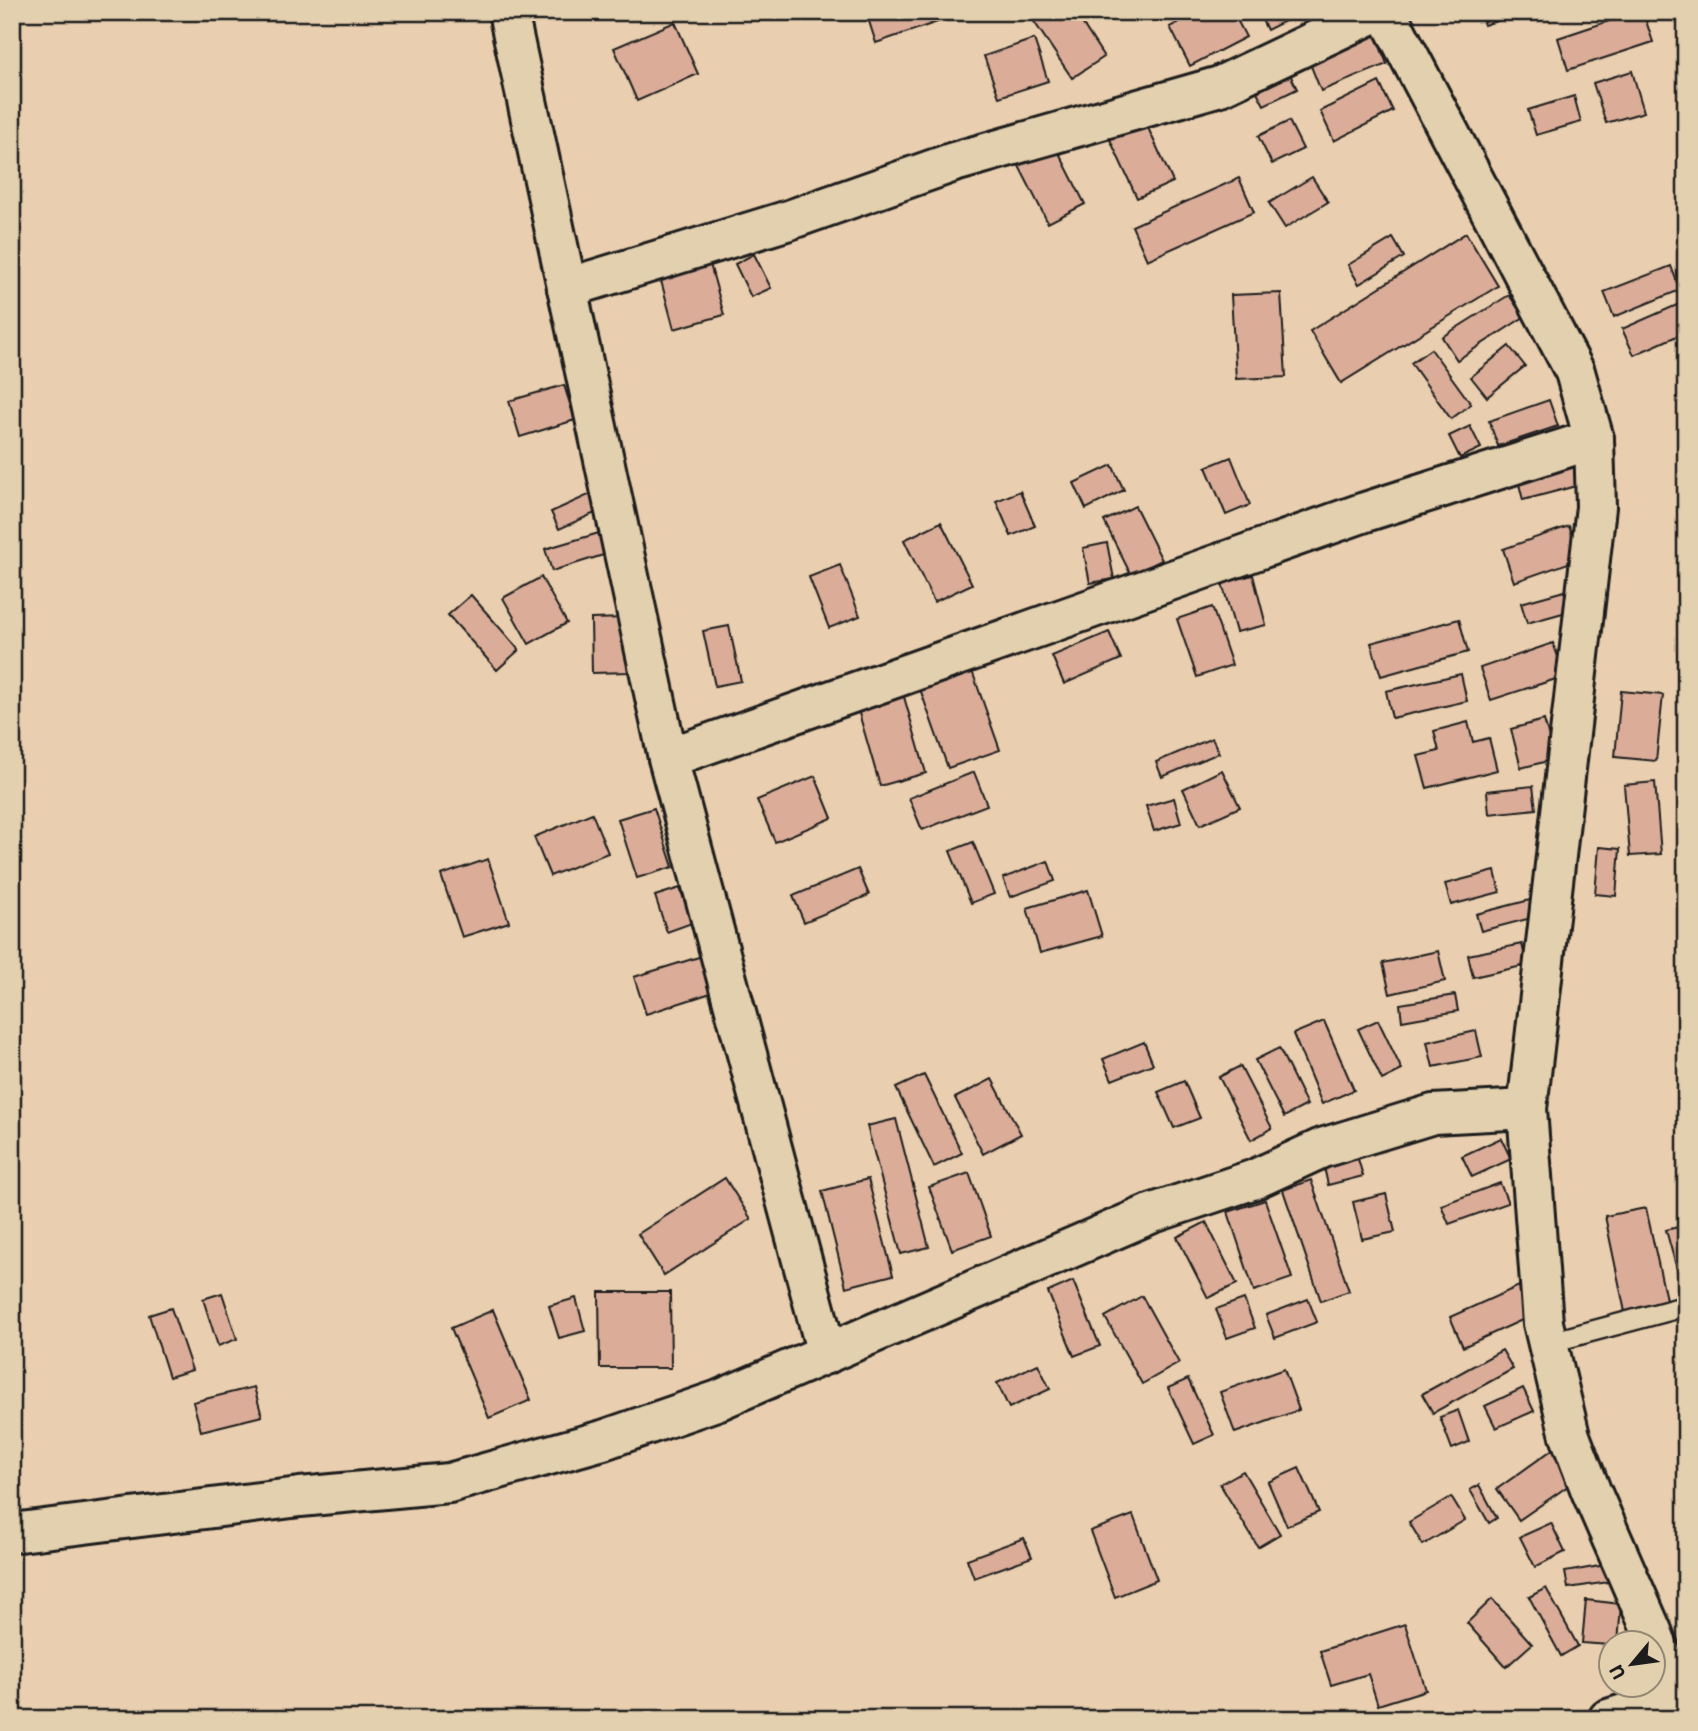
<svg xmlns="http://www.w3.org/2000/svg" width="1698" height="1731" viewBox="0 0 1698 1731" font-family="Mali,sans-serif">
	<rect width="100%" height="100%" fill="#e9cfaf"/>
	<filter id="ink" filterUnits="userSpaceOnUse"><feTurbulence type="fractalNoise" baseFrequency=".0143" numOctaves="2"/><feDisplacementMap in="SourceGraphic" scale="14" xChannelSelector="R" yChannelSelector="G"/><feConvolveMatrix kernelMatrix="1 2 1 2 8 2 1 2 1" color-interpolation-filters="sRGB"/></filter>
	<g filter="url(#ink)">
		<g fill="#dbad99" stroke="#1c1c1c" stroke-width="2">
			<polygon points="866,12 951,12 952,17 876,43"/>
			<polygon points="1044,12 1075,12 1104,57 1072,78 1033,20"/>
			<polygon points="1197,12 1233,12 1246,37 1190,66 1170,27"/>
			<polygon points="1258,12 1303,12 1267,30"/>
			<polygon points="1480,12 1526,12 1484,25"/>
			<polygon points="1636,12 1643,12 1653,42 1568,70 1558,38"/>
			<polygon points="675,22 698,74 637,101 614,48"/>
			<polygon points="1373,29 1387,64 1321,91 1307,56"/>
			<polygon points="1034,39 1048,81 999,97 984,56"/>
			<polygon points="1288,70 1297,89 1264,105 1254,86"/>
			<polygon points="1632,71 1644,112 1606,123 1593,83"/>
			<polygon points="1379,82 1393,111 1334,141 1320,111"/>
			<polygon points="1574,96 1581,122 1536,135 1528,110"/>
			<polygon points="1143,117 1173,182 1137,198 1107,133"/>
			<polygon points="1289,121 1303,149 1272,164 1258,136"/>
			<polygon points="1055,145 1085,204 1048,223 1018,164"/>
			<polygon points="1312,177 1328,202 1285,228 1269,203"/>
			<polygon points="1239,178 1254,212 1147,260 1132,226"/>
			<polygon points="1466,233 1498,286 1341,383 1310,331"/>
			<polygon points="1393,238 1404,257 1359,284 1348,265"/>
			<polygon points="1686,244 1686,259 1680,247"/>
			<polygon points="754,254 771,288 751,297 735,264"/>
			<polygon points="710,264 724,315 674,329 660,277"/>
			<polygon points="1671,266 1680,290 1614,317 1604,292"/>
			<polygon points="1281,293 1286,377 1236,379 1231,295"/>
			<polygon points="1509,295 1524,317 1457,360 1442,337"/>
			<polygon points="1686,301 1686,332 1634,355 1622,329"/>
			<polygon points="1509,346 1525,366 1487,397 1471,377"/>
			<polygon points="1431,349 1471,404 1451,419 1411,363"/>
			<polygon points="564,385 575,420 520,437 509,401"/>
			<polygon points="1549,400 1558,426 1498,446 1489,421"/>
			<polygon points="1470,426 1481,448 1460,458 1449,436"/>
			<polygon points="1231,457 1250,505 1226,515 1206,467"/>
			<polygon points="1573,460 1580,485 1523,500 1517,476"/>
			<polygon points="1112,465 1124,490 1086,509 1074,483"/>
			<polygon points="604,488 611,506 559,529 551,512"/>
			<polygon points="1020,491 1035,526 1011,536 996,501"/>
			<polygon points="1135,506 1162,560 1131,575 1104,521"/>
			<polygon points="941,522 972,584 934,602 904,540"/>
			<polygon points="1569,526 1580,559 1514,582 1503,549"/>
			<polygon points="609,530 616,551 552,571 545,549"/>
			<polygon points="1107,543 1114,579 1090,583 1083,548"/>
			<polygon points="840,565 860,616 829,628 809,577"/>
			<polygon points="1253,575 1266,625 1236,632 1222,583"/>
			<polygon points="541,577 567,623 529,644 503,598"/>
			<polygon points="1564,591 1570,611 1527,623 1521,603"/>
			<polygon points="471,595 519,650 497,670 448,615"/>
			<polygon points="1212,607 1232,665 1197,677 1177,619"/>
			<polygon points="627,618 629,672 592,673 591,619"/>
			<polygon points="1459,619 1468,652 1381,676 1371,643"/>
			<polygon points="729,626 741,681 715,686 703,631"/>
			<polygon points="1109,632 1121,659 1064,684 1052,656"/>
			<polygon points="1553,643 1565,676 1491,700 1480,668"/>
			<polygon points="971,668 1000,750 948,768 919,686"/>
			<polygon points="1461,674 1467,701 1392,718 1386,691"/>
			<polygon points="902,690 926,773 880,786 856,703"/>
			<polygon points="1621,691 1663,695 1656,761 1615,757"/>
			<polygon points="1544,720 1555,759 1521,768 1511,729"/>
			<polygon points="1468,722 1473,742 1489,738 1497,770 1427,788 1418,756 1439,751 1434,731"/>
			<polygon points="1212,738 1219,753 1162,777 1156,762"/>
			<polygon points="1222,770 1240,807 1200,825 1183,789"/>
			<polygon points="974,772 987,805 922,830 909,798"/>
			<polygon points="815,776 832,818 775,842 757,800"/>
			<polygon points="1655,782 1661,854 1630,856 1624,785"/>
			<polygon points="1533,786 1536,809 1489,814 1487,791"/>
			<polygon points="1174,798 1181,823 1154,831 1146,806"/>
			<polygon points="654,808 673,867 637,878 618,819"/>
			<polygon points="592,813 608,853 550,876 534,837"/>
			<polygon points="973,842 994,894 971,903 950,851"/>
			<polygon points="1599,847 1620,849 1616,896 1595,894"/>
			<polygon points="488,859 509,922 462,937 441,875"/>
			<polygon points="1048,861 1055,881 1010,897 1003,878"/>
			<polygon points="858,869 869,895 804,922 793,896"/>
			<polygon points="1495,871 1500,892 1451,905 1445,884"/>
			<polygon points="680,888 692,923 667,932 655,896"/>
			<polygon points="1088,890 1102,936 1040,953 1027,908"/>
			<polygon points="1530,900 1535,917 1481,931 1476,914"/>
			<polygon points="1522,944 1527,965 1473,977 1468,955"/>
			<polygon points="1438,951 1445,981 1390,994 1383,963"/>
			<polygon points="702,956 714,992 646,1014 634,977"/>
			<polygon points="1455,995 1458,1011 1402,1021 1400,1004"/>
			<polygon points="1378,1020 1402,1070 1382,1080 1358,1029"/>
			<polygon points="1324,1021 1354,1090 1322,1104 1293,1034"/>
			<polygon points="1476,1031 1482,1057 1433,1067 1427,1042"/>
			<polygon points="1144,1042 1153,1064 1112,1080 1103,1059"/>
			<polygon points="1279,1048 1307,1105 1284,1117 1255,1060"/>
			<polygon points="1240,1066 1272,1128 1251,1140 1219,1077"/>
			<polygon points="924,1075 962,1153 934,1167 896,1088"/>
			<polygon points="992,1079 1021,1134 983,1154 955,1098"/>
			<polygon points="1184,1081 1200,1118 1174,1128 1158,1092"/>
			<polygon points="896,1119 929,1247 901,1254 867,1126"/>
			<polygon points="1501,1138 1511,1159 1472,1177 1462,1156"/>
			<polygon points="1358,1159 1363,1176 1328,1185 1324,1167"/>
			<polygon points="969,1173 991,1236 952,1250 929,1187"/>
			<polygon points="725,1178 751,1219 664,1275 638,1234"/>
			<polygon points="868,1179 893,1275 846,1287 822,1191"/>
			<polygon points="1311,1180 1349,1291 1321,1301 1283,1190"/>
			<polygon points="1500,1183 1508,1203 1449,1224 1441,1205"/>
			<polygon points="1386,1194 1395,1232 1362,1239 1353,1202"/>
			<polygon points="1265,1200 1292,1278 1254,1291 1228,1212"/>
			<polygon points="1646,1208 1667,1304 1625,1312 1605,1216"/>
			<polygon points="1206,1222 1237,1284 1208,1298 1177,1237"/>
			<polygon points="1686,1225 1686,1282 1681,1284 1666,1230"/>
			<polygon points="1073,1281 1100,1346 1074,1356 1048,1292"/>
			<polygon points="1519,1286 1533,1315 1463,1347 1450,1317"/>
			<polygon points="599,1292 670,1292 671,1368 600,1368"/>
			<polygon points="222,1293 237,1339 218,1346 203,1299"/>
			<polygon points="1142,1296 1179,1363 1142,1384 1105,1317"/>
			<polygon points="576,1298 585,1331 559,1338 549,1306"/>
			<polygon points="1244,1299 1255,1328 1227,1338 1216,1309"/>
			<polygon points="1308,1299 1317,1322 1275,1338 1266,1315"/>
			<polygon points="171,1308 192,1370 169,1377 149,1315"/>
			<polygon points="493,1310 531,1400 489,1418 451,1328"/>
			<polygon points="1502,1350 1513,1369 1433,1413 1422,1394"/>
			<polygon points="1038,1364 1050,1389 1009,1408 997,1383"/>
			<polygon points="1284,1369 1299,1410 1235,1433 1220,1392"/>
			<polygon points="1188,1379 1214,1435 1194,1444 1168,1388"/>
			<polygon points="254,1387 262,1416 201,1431 193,1402"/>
			<polygon points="1523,1388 1534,1411 1496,1428 1485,1406"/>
			<polygon points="1458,1410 1469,1442 1452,1449 1440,1417"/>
			<polygon points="1556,1447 1578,1479 1519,1520 1497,1489"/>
			<polygon points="1299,1468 1319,1512 1287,1526 1268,1482"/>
			<polygon points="1243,1471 1280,1534 1258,1547 1220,1484"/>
			<polygon points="1479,1485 1497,1518 1489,1523 1470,1490"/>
			<polygon points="1451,1497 1465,1520 1423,1545 1409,1522"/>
			<polygon points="1133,1515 1157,1580 1115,1597 1090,1531"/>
			<polygon points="1551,1523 1565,1552 1535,1567 1520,1537"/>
			<polygon points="1024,1538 1032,1557 974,1578 967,1559"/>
			<polygon points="1606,1565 1609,1582 1568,1588 1565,1572"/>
			<polygon points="1546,1588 1578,1646 1561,1656 1529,1597"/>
			<polygon points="1492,1599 1532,1644 1506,1667 1467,1623"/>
			<polygon points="1586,1600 1621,1604 1618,1644 1610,1645 1582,1643"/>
			<polygon points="1405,1624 1426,1690 1378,1705 1368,1674 1331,1685 1320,1651"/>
		</g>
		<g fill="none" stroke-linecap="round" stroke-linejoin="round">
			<defs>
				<polyline id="lane" points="1548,1343 1686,1306"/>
				<g id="street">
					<polyline points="508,12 668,758 827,1354"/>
					<polyline points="1386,12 1575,372 1594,439 1596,507 1527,1109"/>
					<polyline points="567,288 789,220 954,162 1220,86 1376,12"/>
					<polyline points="668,758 1365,512 1594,439"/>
					<polyline points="1608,1719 1677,1697"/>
				</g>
				<polyline id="secondary" points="12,1533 300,1497 449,1483 603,1440 719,1400 1150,1214 1255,1179 1322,1148 1433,1114 1527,1109 1543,1323 1570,1436 1591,1491 1652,1631 1677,1697 1686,1693"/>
			</defs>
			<use href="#lane" stroke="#1c1c1c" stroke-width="24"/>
			<use href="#street" stroke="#1c1c1c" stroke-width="44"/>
			<use href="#secondary" stroke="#1c1c1c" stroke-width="44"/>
			<use href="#lane" stroke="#e3d0ae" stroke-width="19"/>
			<use href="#street" stroke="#e3d0ae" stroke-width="38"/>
			<use href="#secondary" stroke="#e3d0ae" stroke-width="38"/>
		</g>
	</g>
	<rect width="1698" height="1731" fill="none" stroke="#e3d0ae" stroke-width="42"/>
	<rect x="21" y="21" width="1656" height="1689" fill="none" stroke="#1c1c1c" stroke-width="2.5" filter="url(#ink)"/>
	<g transform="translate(1632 1664) rotate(241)"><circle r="33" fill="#e3d0ae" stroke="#938874" stroke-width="2"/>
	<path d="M0-5L12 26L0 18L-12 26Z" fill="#1c1c1c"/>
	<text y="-10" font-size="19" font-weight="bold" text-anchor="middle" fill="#1c1c1c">U</text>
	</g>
</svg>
